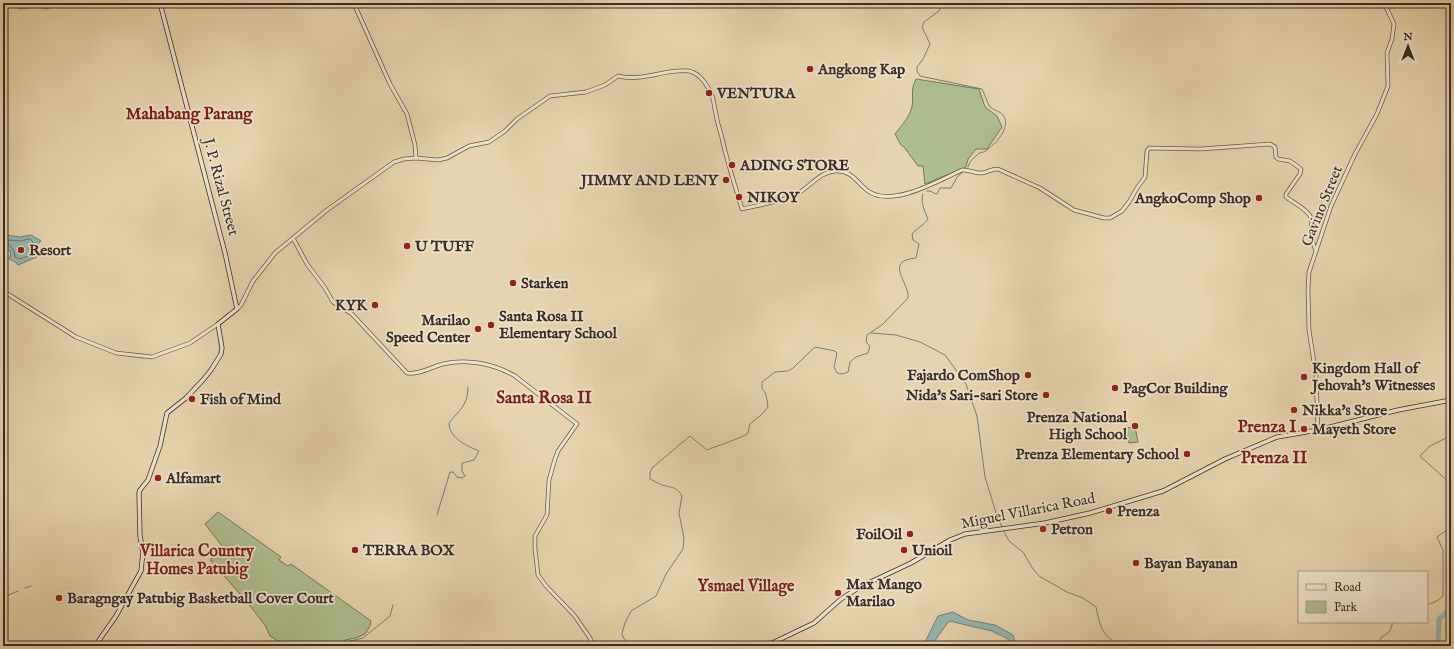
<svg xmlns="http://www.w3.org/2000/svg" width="1454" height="649" viewBox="0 0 1454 649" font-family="'IM FELL English',serif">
	<rect width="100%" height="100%" fill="#e7d3ad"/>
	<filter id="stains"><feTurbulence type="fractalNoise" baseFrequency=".005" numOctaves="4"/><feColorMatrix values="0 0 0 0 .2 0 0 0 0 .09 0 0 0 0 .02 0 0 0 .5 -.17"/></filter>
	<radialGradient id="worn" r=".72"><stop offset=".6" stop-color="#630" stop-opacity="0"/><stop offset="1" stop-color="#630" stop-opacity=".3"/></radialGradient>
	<g fill="#afbe8f" stroke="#74755a">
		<path d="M 916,79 L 979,89 L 985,107 L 997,116 L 1002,127 L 987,149 L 976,149 L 968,159 L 966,167 L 925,184 L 923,166 L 918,166 L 904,147 L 901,145 L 895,134 C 902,125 909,118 912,107 C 914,95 910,91 916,79 Z"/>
		<polygon points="1135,427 1138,442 1129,443 1126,428"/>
		<polygon points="218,512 281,557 279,560 288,566 291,564 371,621 370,626 365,634 356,638 345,640 336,646 309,646 297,644 288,644 278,641 270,636 265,625 247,602 210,560 223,547 205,524"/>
	</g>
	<g fill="#98b7b1" stroke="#727f79">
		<polygon points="7,235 20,237 31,235 41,241 33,248 37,257 18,265 15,262 9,259 11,253 3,244 3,239"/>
		<polygon points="953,612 968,620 995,625 1013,635 1016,646 1011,646 1008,639 992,631 949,621 931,646 923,646 938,616"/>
	</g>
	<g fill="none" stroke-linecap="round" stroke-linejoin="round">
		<polygon stroke="#69726c" stroke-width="1" points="30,239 33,242 29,248 31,255 20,259 15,257 14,251 7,242 9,240 20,241"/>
		<g stroke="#727f79" stroke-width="1">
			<polyline points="12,3 19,9 36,7 47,9 54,6 56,3"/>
			<path d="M 943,3 L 939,11 L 924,22 L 922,27 L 930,44 L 923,59 L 917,67 L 917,71 L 920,76 L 982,89 C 985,95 987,102 990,107 C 993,110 1000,111 1003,115 C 1010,124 1001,137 995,143 C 990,147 986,153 979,153 L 970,162 L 968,167"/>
			<polyline points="927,191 930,191 936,194 937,194 940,188 951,188 958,176 963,172"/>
			<polyline points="871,333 896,335 920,342 945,355 966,384 977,416 985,477 997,516 1002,527"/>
			<polyline points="1451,432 1446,438 1430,446 1420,456 1451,484"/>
			<path d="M 437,515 L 450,472 L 453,472 L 457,477 L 462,478 L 465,476 L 462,471 L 462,463 L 474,460 L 479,451 C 467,446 449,438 449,423 C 459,410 468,406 468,387"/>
			<path d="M 1003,530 L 1009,541 L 1023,552 L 1033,569 L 1039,576 L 1067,592 L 1083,598 L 1096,607 C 1101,630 1101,632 1119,646"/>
			<polyline points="25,588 31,586"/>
			<polyline points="6,596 18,591"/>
			<polyline points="1427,605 1437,601 1443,596 1443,550 1437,537 1451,527"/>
			<polyline points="271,646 270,645 287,646"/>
			<polyline points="296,646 297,646"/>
			<polyline points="340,646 346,642 363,638 390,616 393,605"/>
			<path d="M 630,646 L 623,637 L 622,633 L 625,623 L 631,611 L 656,596 L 666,574 L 683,549 L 684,538 L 679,513 L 682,496 C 676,486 672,488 662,485 C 658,483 654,481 650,479 L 650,473 L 652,468 L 690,436 L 707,450 C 714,447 745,437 748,433 C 749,431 749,426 750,424 L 761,415 L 768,407 C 767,401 767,393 762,389 L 762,382 L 775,372 L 788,371 L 793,368 L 815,347 L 835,351 L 837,353 L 834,367 L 837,373 L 842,374 L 848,372 L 850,362 L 856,357 L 868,353 L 870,346 L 866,342 L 867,335 L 883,324 L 908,298 C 910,283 883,261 916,258 L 919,244 L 913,240 L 912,234 C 917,228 923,226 928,219 C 925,212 920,202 923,194"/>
			<polyline points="1376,646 1381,638 1390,631 1393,622"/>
		</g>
		<polyline stroke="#98b7b1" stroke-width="5" points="1438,646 1439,620 1441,617 1451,609"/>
		<defs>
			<g id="tertiary">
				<polyline points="355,3 355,6 390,84 407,114 415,145 416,158"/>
				<path d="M 293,238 L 307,264 L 325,288 L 333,302 L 352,314 L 407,373 C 419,375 431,367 443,364 C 468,358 494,364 515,376 L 577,424 L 558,451 L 555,459 L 549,480 L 547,515 L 535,536 L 535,549 L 538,575 L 546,586 L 574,615 L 590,638 L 593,646"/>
				<polyline points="3,291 76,337 116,353 152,357 190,343 218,324"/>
				<path d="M 237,309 L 241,305 L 253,281 L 275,253 L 327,210 L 394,162 L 404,159 L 416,158 L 438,160 L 447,158 L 469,146 L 489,142 L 505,131 L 517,119 L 550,96 L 586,92 L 605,85 L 618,76 C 642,82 664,69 688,71 C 699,72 706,83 711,93 C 714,99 714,107 716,114 C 717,122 720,130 722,138 C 727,162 735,185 742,209 C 759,205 779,202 795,195 C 810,188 818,172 836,171 C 852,170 857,183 868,191 C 892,208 938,181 962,170 C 969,169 975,174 982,173 C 988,172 991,169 998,169 L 1040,188 L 1074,210 L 1104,218 L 1110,218 L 1122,211 L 1129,202 L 1137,188 L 1145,177 L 1147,151 L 1149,148 L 1201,149 L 1270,144 L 1275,147 L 1276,157 L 1278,159 L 1290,161 L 1301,169 L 1300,174 L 1286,194 L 1286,197 C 1294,203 1309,210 1312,220 C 1312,223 1311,226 1311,229 C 1311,237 1313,244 1316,251"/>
				<polyline points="1318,430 1316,375 1309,330 1308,290 1309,272 1331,206 1355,154 1377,114 1388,86 1387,53 1392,39 1394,24 1386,7 1381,3"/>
			</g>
			<g id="secondary">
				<polyline points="95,646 116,616 141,571 143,552 140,536 139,493 140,490 148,480 160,446 167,413 186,398 203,380 211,370 221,354 222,348 218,324 237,309 225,253 160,3"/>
				<polyline points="766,646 814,623 841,599 860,587 911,563 950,540 965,534 1045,523 1090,513 1163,491 1225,459 1277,437 1318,430 1398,410 1451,400"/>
			</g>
		</defs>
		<use href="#tertiary" stroke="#655648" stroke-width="4.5"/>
		<use href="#secondary" stroke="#3a2c26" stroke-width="5"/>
		<use href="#tertiary" stroke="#efe2ca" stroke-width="3"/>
		<use href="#secondary" stroke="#efe2ca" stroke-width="3.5"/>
	</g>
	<g fill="#8f2418" stroke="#efe2ca" stroke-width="1.5">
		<circle cx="810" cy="69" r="4"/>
		<circle cx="709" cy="93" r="4"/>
		<circle cx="732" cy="165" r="4"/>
		<circle cx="726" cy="180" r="4"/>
		<circle cx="739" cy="197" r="4"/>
		<circle cx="1259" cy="198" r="4"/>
		<circle cx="407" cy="246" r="4"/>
		<circle cx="21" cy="250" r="4"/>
		<circle cx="513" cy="283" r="4"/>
		<circle cx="375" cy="305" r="4"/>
		<circle cx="491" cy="325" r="4"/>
		<circle cx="478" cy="329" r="4"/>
		<circle cx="1028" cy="375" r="4"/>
		<circle cx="1304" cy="377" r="4"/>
		<circle cx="1115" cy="388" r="4"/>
		<circle cx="1046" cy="395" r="4"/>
		<circle cx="192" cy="399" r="4"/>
		<circle cx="1294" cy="410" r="4"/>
		<circle cx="1135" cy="426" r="4"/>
		<circle cx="1304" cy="429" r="4"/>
		<circle cx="1187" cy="454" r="4"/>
		<circle cx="158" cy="478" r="4"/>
		<circle cx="1109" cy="511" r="4"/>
		<circle cx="1043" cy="529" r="4"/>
		<circle cx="910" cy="534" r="4"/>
		<circle cx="355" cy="550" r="4"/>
		<circle cx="904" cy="550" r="4"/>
		<circle cx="1136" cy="563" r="4"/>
		<circle cx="838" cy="593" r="4"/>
		<circle cx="59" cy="598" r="4"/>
	</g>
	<g text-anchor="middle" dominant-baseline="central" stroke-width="3.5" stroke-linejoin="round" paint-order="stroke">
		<g font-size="15" font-weight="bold" fill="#3a2c26" stroke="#efe2ca" text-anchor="start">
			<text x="818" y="69">Angkong Kap</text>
			<text x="717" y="93">VENTURA</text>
			<text x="740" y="165">ADING STORE</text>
			<text x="718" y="180" text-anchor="end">JIMMY AND LENY</text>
			<text x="747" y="197">NIKOY</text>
			<text x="1251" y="198" text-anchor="end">AngkoComp Shop</text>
			<text x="415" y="246">U TUFF</text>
			<text x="29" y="250">Resort</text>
			<text x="521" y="283">Starken</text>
			<text x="367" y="305" text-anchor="end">KYK</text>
			<text x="499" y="316">Santa Rosa II<tspan x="499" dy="17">Elementary School</tspan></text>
			<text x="470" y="320" text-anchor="end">Marilao<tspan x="470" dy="17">Speed Center</tspan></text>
			<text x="1312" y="368">Kingdom Hall of<tspan x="1312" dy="17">Jehovah's Witnesses</tspan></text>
			<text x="1020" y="375" text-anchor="end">Fajardo ComShop</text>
			<text x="1123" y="388">PagCor Building</text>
			<text x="1038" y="395" text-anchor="end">Nida's Sari-sari Store</text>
			<text x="200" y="399">Fish of Mind</text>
			<text x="1302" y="410">Nikka's Store</text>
			<text x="1127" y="417" text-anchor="end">Prenza National<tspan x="1127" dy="17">High School</tspan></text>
			<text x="1312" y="429">Mayeth Store</text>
			<text x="1179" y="454" text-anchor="end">Prenza Elementary School</text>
			<text x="166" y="478">Alfamart</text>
			<text x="1117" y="511">Prenza</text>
			<text x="1051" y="529">Petron</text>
			<text x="902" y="534" text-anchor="end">FoilOil</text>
			<text x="363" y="550">TERRA BOX</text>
			<text x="912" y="550">Unioil</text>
			<text x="1144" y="563">Bayan Bayanan</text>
			<text x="846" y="584">Max Mango<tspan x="846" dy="17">Marilao</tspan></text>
			<text x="67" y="598">Baragngay Patubig Basketball Cover Court</text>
		</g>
		<g font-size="15" fill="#3a2c26" stroke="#efe2ca">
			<text transform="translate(221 187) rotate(75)">J. P. Rizal Street</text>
			<text transform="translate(1322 206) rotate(-68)">Gavino Street</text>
			<text transform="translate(1028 511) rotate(-11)">Miguel Villarica Road</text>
		</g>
		<g font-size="16" font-weight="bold" fill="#7a1f14" stroke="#efe2ca">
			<text x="197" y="552">Villarica Country<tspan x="197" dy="18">Homes Patubig</tspan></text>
			<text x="746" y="587">Ysmael Village</text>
		</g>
		<g font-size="17" font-weight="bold" fill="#7a1f14" stroke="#efe2ca">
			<text x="189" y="114">Mahabang Parang</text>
			<text x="544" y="398">Santa Rosa II</text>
			<text x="1267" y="427">Prenza I</text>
			<text x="1274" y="458">Prenza II</text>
		</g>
	</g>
	<rect width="1454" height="649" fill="none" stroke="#e7d3ad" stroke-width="16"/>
	<rect x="4" y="4" width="1446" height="641" fill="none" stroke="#3a2c26" stroke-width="2"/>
	<rect x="8" y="8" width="1438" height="633" fill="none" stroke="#3a2c26"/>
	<rect x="1298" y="571" width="130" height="52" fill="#efe2ca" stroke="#a79988"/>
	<rect x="1306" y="584" width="20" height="6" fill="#efe2ca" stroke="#a79988"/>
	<text x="1334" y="591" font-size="12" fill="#3a2c26">Road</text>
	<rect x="1306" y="601" width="20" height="12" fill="#afbe8f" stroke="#a79988"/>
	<text x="1334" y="611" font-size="12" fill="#3a2c26">Park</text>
	<g transform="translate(1408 46)" stroke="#efe2ca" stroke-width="3" paint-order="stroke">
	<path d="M0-3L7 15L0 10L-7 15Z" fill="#3a2c26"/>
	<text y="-6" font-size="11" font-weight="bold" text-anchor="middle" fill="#3a2c26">N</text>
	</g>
	<rect width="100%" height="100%" filter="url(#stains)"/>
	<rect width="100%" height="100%" fill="url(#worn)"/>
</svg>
